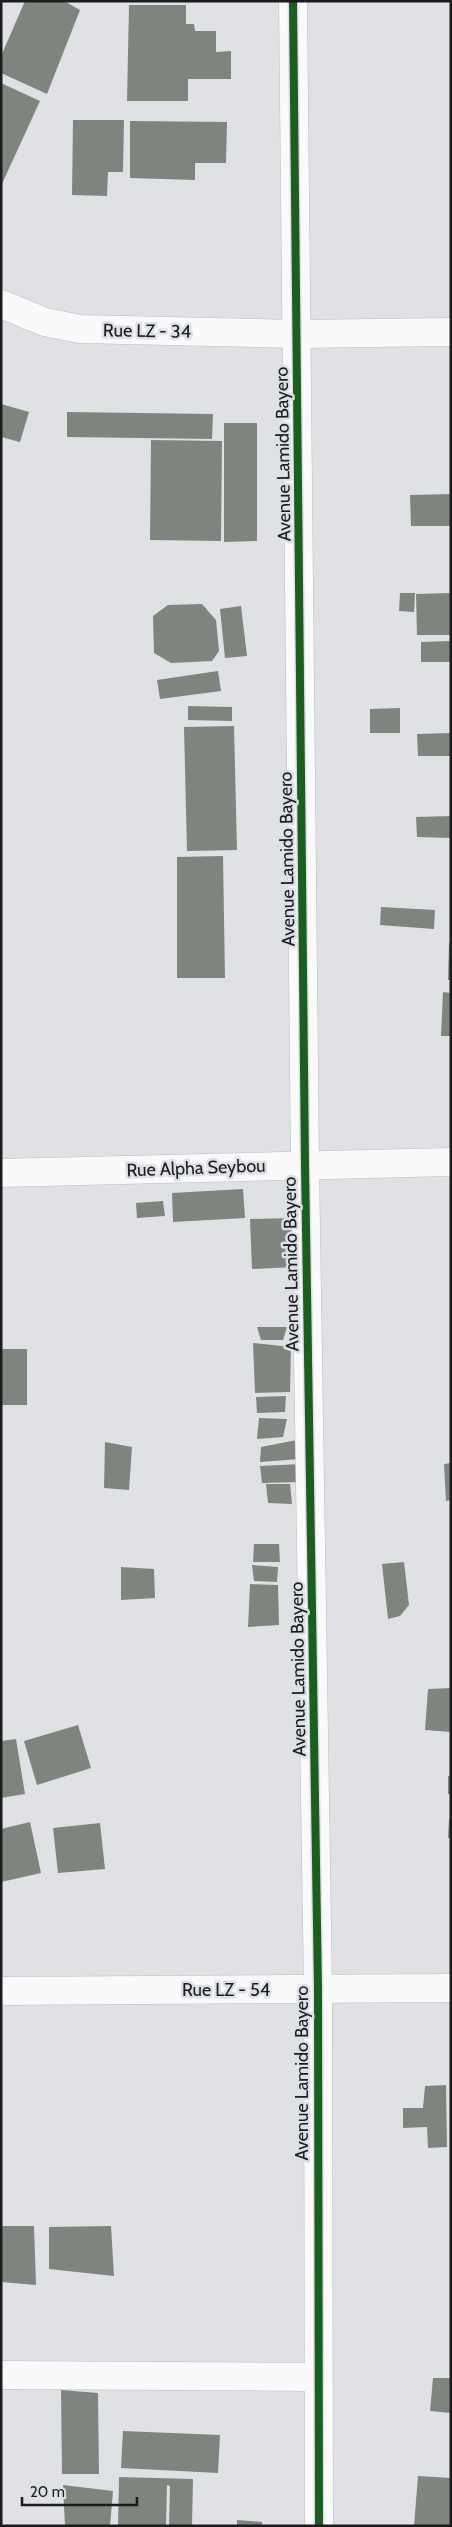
<svg xmlns="http://www.w3.org/2000/svg" width="452" height="2527" viewBox="0 0 452 2527" font-family="Cabin,sans-serif">
	<rect width="100%" height="100%" fill="#dfe1e4"/>
	<g fill="#7f857e">
		<polygon points="25,1 64,1 80,10 47,94 1,73 1,56"/>
		<polygon points="129,5 186,5 186,24 194,24 195,31 216,31 216,52 231,51 231,79 188,79 188,101 127,101"/>
		<polygon points="1,83 40,101 1,186"/>
		<polygon points="73,120 124,120 123,172 108,172 107,196 72,195"/>
		<polygon points="130,121 227,122 226,163 195,163 195,180 130,178"/>
		<polygon points="1,404 29,412 20,442 1,437"/>
		<polygon points="67,412 213,414 212,439 67,437"/>
		<polygon points="224,423 257,423 257,541 224,542"/>
		<polygon points="151,440 222,441 221,541 150,540"/>
		<polygon points="451,494 451,526 411,526 410,495"/>
		<polygon points="400,593 415,593 414,612 399,611"/>
		<polygon points="451,593 451,635 417,635 416,594"/>
		<polygon points="202,604 216,620 219,651 212,661 171,663 154,653 153,616 168,605"/>
		<polygon points="241,606 247,656 225,658 220,609"/>
		<polygon points="451,641 451,662 421,662 421,642"/>
		<polygon points="218,671 221,691 160,699 157,680"/>
		<polygon points="188,706 232,707 232,721 188,720"/>
		<polygon points="400,708 400,733 370,733 370,709"/>
		<polygon points="234,726 237,850 187,851 184,727"/>
		<polygon points="451,733 451,756 418,756 417,734"/>
		<polygon points="451,816 451,838 417,837 416,817"/>
		<polygon points="223,856 225,978 177,978 177,857"/>
		<polygon points="381,907 435,910 434,929 380,925"/>
		<polygon points="449,943 451,943 451,980 448,980"/>
		<polygon points="443,992 451,993 451,1036 441,1036"/>
		<polygon points="243,1189 245,1218 173,1222 172,1193"/>
		<polygon points="163,1201 165,1216 137,1218 136,1203"/>
		<polygon points="293,1218 294,1267 252,1269 250,1219"/>
		<polygon points="257,1327 287,1327 283,1340 261,1340"/>
		<polygon points="253,1343 291,1347 290,1392 255,1393"/>
		<rect x="1" y="1349" width="26" height="56"/>
		<polygon points="286,1396 285,1412 257,1413 256,1397"/>
		<polygon points="259,1418 287,1419 283,1437 257,1439"/>
		<polygon points="297,1440 300,1459 260,1462 261,1447"/>
		<polygon points="105,1442 132,1447 129,1490 104,1488"/>
		<polygon points="451,1463 451,1500 446,1501 444,1464"/>
		<polygon points="302,1464 301,1482 262,1483 260,1466"/>
		<polygon points="266,1484 290,1484 292,1504 268,1503"/>
		<polygon points="254,1544 279,1544 280,1562 253,1562"/>
		<polygon points="404,1562 409,1605 400,1616 388,1619 382,1564"/>
		<polygon points="252,1565 278,1567 277,1582 254,1581"/>
		<polygon points="121,1567 154,1569 155,1598 121,1600"/>
		<polygon points="250,1584 278,1585 279,1625 248,1627"/>
		<polygon points="451,1688 451,1732 425,1730 428,1689"/>
		<polygon points="78,1725 91,1768 37,1785 24,1741"/>
		<polygon points="16,1739 25,1794 1,1798 1,1741"/>
		<rect x="448" y="1776" width="3" height="18"/>
		<polygon points="449,1819 451,1819 451,1838 448,1838"/>
		<polygon points="30,1822 41,1873 1,1882 1,1829"/>
		<polygon points="100,1823 105,1869 58,1873 53,1828"/>
		<polygon points="446,2085 447,2147 428,2148 427,2127 403,2128 403,2108 423,2108 425,2086"/>
		<polygon points="1,2226 34,2226 36,2285 1,2282"/>
		<polygon points="111,2226 114,2276 49,2269 49,2227"/>
		<polygon points="433,2378 451,2378 451,2413 430,2411"/>
		<polygon points="61,2390 98,2393 99,2474 62,2474"/>
		<polygon points="123,2431 220,2435 218,2473 121,2468"/>
		<polygon points="418,2476 451,2478 451,2526 414,2526"/>
		<polygon points="119,2477 193,2479 192,2526 169,2526 170,2486 167,2485 166,2526 118,2526"/>
		<polygon points="63,2485 113,2491 110,2526 65,2526"/>
		<polygon points="237,2520 262,2522 262,2526 237,2526"/>
	</g>
	<g fill="none" stroke-linecap="round" stroke-linejoin="round">
		<defs>
			<g id="street">
				<polyline points="1,304 45,322 80,329 296,334 451,332"/>
				<polyline points="1,1173 451,1162"/>
				<polyline points="1,1991 451,1988"/>
				<polyline points="1,2375 317,2377"/>
			</g>
			<polyline id="secondary" points="293,1 305,1165 318,1989 319,2526"/>
		</defs>
		<use href="#street" stroke="#bbbcbf" stroke-width="29"/>
		<use href="#secondary" stroke="#bbbcbf" stroke-width="29"/>
		<use href="#street" stroke="#fafafb" stroke-width="28"/>
		<use href="#secondary" stroke="#fafafb" stroke-width="28"/>
		<defs>
			<polyline id="cycleway" points="293,1 305,1165 318,1989 319,2526"/>
		</defs>
		<use href="#cycleway" stroke="#dde0e6" stroke-width="11"/>
		<use href="#cycleway" stroke="#1b5e20" stroke-width="8"/>
	</g>
	<g text-anchor="middle" dominant-baseline="central" stroke-width="5" stroke-linejoin="round" paint-order="stroke">
		<g font-size="18" fill="#1b1c1e" stroke="#dde0e6">
			<text transform="translate(147 331) rotate(1)">Rue LZ - 34</text>
			<text transform="translate(283 454) rotate(-91)">Avenue Lamido Bayero</text>
			<text transform="translate(287 859) rotate(-91)">Avenue Lamido Bayero</text>
			<text transform="translate(196 1168) rotate(-2)">Rue Alpha Seybou</text>
			<text transform="translate(291 1264) rotate(-91)">Avenue Lamido Bayero</text>
			<text transform="translate(298 1669) rotate(-91)">Avenue Lamido Bayero</text>
			<text x="226" y="1990">Rue LZ - 54</text>
			<text transform="translate(302 2073) rotate(-90)">Avenue Lamido Bayero</text>
		</g>
	</g>
	<rect width="452" height="2527" fill="none" stroke="#1b1c1e" stroke-width="5"/>
	<path d="M22 2497v8h115v-8" fill="none" stroke="#1b1c1e" stroke-width="2.5"/>
	<text x="30" y="2497" font-size="15" fill="#1b1c1e" stroke="#dde0e6" stroke-width="4" paint-order="stroke">20 m</text>
</svg>
